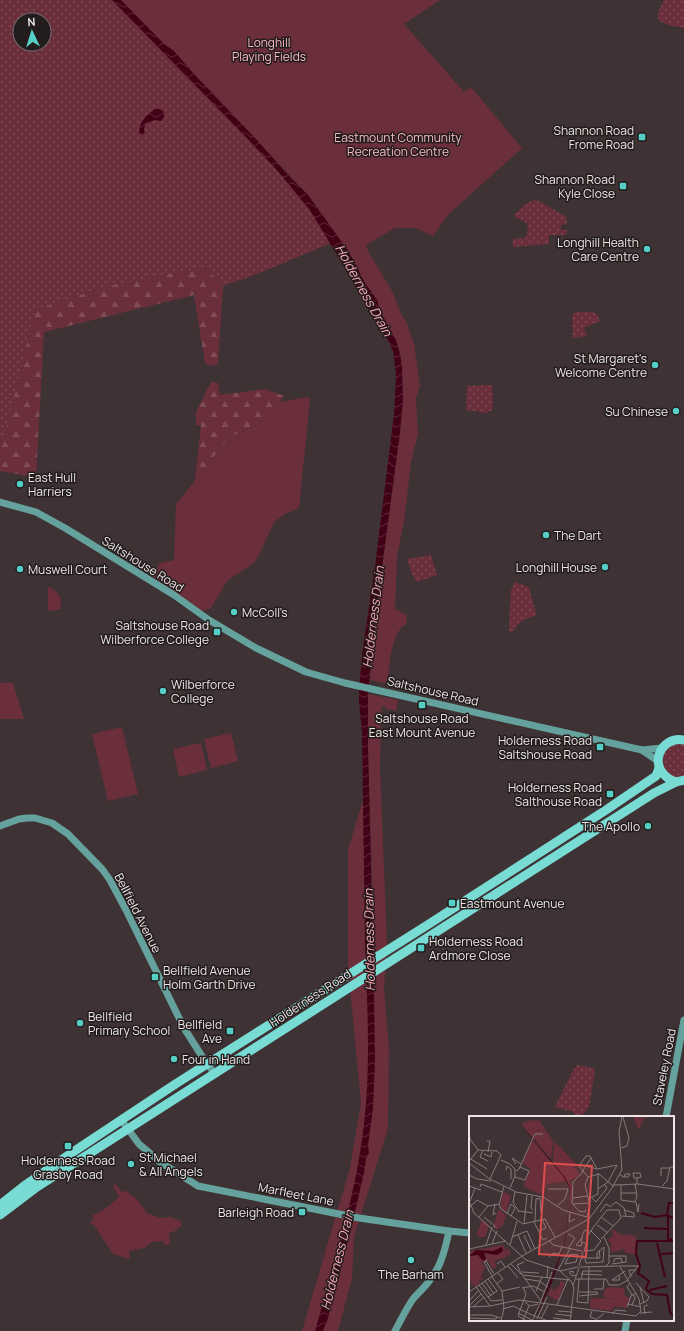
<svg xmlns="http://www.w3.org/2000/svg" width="684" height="1331" viewBox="0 0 684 1331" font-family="Manrope,sans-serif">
	<defs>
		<pattern id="grass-dots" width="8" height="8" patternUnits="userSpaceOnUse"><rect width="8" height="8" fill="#6b2f3b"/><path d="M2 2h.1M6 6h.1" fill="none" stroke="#804d57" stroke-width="1.8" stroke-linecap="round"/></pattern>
		<pattern id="forest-firs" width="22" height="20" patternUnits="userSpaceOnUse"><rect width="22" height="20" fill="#6b2f3b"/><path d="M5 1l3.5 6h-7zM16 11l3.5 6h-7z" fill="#804d57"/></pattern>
		<pattern id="water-waves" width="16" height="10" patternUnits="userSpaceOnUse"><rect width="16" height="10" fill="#420216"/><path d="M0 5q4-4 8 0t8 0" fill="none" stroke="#5e2738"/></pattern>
	</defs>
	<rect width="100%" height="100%" fill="#3f3234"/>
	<g fill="url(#grass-dots)" fill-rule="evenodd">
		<path d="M 0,0 L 112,0 L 243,134 L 276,169 L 309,209 L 331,243 L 257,274 L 223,286 L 205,267 L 112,285 L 36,309 L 4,438 L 0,438 ZM 20,20 L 44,20 L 44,44 L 20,44 Z"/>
		<path d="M 664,0 L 684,0 L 684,28 C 677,26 656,25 658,15 C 658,10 662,5 664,0 Z"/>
		<polygon points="534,200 541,202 566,217 567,221 566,224 561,225 561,230 567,230 566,235 549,235 549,244 513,247 513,239 526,238 528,226 527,223 517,218 514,215 527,203"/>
		<polygon points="577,312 592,312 597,314 600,321 584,328 587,336 573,338 572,316 574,313"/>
		<polygon points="492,385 493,406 492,410 486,413 466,410 467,386"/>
		<polygon points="431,555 437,575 417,582 412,574 407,559"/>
		<path d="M 515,582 L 529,587 C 531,597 535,606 536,616 C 524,618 518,622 512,633 L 509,630 L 511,590 Z"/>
		<path d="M 672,744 L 684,744 L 684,778 C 671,778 669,776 662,766 L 664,751 Z"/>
		<polygon points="578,1065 593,1068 595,1070 589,1107 581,1116 574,1114 574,1112 555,1107 574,1069"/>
	</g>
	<g fill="url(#forest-firs)">
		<polygon points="205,267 223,286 218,364 211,366 205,363 194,295 44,332 36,477 0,471 0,438 4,438 36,309 112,285"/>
		<polygon points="211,382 218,383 220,395 265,389 284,396 264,421 229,438 195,481 201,425 196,425 196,412"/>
	</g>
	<g fill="#6b2f3b">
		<path d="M 121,0 L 440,0 L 404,24 L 464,92 L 471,87 L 522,148 L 448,215 L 433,236 L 416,228 L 395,228 L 366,245 L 369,253 L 392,291 L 401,314 L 406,321 L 414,344 L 420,386 L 416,398 L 418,434 L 411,462 L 404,522 L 397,556 L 395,609 L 407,615 L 406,624 C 390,633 390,667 387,684 L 370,680 L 378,593 L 379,590 L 400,432 L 403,401 L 402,367 L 400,354 L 396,340 L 381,313 L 377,300 L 365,283 L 349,252 L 308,195 L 194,74 L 174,51 L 164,44 Z"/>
		<polygon points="307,397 310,399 299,508 285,514 274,522 261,551 254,563 227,581 211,608 202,611 152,576 160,563 174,560 176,504 195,481 229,438 264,421 279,402"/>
		<polygon points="48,587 53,589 60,596 61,609 48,611"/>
		<polygon points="0,683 13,683 24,719 0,719"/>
		<polygon points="368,694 398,700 396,711 386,709 385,706 382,706 381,714 380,769 387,944 384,987 389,1051 388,1128 354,1237 352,1278 338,1331 302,1331 350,1168 361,1103 348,967 348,850 363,800 366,956 374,951 368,747"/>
		<polygon points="122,727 138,794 108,801 92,734"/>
		<polygon points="231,733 238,761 211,768 204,739"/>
		<polygon points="201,743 207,770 179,777 173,749"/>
		<polygon points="116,1184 121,1192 126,1191 137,1199 147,1213 161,1218 171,1217 181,1221 181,1226 175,1231 169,1233 170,1244 164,1245 163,1241 152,1242 144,1248 129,1251 130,1258 126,1258 113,1254 96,1228 90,1222 94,1220 92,1216 105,1209 119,1197 113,1186"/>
	</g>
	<g fill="url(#water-waves)">
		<path d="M 112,0 L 121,0 L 164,44 L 174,51 L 194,74 L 255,138 L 291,178 L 308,195 L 349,252 L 365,283 L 377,300 L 381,313 L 396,340 L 400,354 L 402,367 L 403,401 L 400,432 L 379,590 L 378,593 L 377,613 L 372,651 L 368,694 L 368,747 L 374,989 L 375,1061 L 373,1109 L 368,1145 L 369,1153 L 366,1159 L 364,1173 L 351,1229 L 329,1310 C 330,1317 325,1324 323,1331 L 315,1331 C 334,1263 356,1195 364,1124 C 371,1064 367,1003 365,942 C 364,873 363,803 362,733 L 359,701 L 359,688 L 363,648 L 375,566 L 394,414 L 396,375 L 393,351 L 388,340 L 371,313 L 350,276 L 309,209 L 276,169 L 243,134 Z"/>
		<path d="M 155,109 L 160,109 L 164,112 L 164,117 L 161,121 L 155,120 L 145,124 L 144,130 L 145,132 L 142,135 L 139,132 C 140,120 146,116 155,109 Z"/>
	</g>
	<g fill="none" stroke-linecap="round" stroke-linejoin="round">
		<g stroke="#65a29e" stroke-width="7">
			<polyline points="0,502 36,512 65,528 174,595 209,620 256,648 306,672 345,683 642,750 658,761"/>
			<polyline points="642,750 662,748"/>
			<polyline points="0,826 19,819 27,818 35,818 52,823 68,834 102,869 110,880 126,910 184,1028 205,1061 209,1066 214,1073"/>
			<polyline points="666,1117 684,1020"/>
			<polyline points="122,1121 139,1144 160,1162 198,1186 359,1218 449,1231 470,1233"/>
			<path d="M 395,1331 C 401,1320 406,1309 413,1299 C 417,1294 422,1290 426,1285 C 440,1270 445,1251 449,1231"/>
			<polyline points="625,1331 627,1320"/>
		</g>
		<g stroke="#78dbd4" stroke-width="9">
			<path d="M 676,782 C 645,771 659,735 684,740"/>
			<polyline points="0,1205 24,1186 73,1152 177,1083 429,924 606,810 656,776 659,768"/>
			<polyline points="0,1215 37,1187 654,793 676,782 684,780"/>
		</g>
	</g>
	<g fill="#55cec6" stroke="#221c1c" stroke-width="1.5">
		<rect x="638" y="133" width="8" height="8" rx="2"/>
		<rect x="619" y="182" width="8" height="8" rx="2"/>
		<circle cx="647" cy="249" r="4"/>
		<circle cx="655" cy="365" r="4"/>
		<circle cx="676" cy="411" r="4"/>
		<circle cx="20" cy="484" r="4"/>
		<circle cx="546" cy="535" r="4"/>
		<circle cx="605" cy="567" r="4"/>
		<circle cx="20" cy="569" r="4"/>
		<circle cx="234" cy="612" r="4"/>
		<rect x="213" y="628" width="8" height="8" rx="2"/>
		<circle cx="163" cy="691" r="4"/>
		<rect x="418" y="701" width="8" height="8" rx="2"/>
		<rect x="596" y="743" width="8" height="8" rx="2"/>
		<rect x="606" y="790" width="8" height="8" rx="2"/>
		<circle cx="648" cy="826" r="4"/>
		<rect x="448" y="899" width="8" height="8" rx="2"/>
		<rect x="417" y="944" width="8" height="8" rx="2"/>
		<rect x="151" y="973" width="8" height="8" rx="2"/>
		<circle cx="80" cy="1023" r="4"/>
		<rect x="226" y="1027" width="8" height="8" rx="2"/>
		<circle cx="174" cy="1059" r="4"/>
		<rect x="64" y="1142" width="8" height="8" rx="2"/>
		<circle cx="131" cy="1164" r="4"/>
		<rect x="298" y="1208" width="8" height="8" rx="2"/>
		<circle cx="411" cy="1260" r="4"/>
	</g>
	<g text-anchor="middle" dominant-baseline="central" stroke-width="3" stroke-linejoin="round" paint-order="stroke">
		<g font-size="12" fill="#f9bac3" stroke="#221c1c">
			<text x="269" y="42">Longhill<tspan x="269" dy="14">Playing Fields</tspan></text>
			<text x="398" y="137">Eastmount Community<tspan x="398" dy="14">Recreation Centre</tspan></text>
		</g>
		<g font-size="12" fill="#ede5e6" stroke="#221c1c" text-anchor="end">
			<text x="634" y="130">Shannon Road<tspan x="634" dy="14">Frome Road</tspan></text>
			<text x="615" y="179">Shannon Road<tspan x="615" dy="14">Kyle Close</tspan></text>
			<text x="639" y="242">Longhill Health<tspan x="639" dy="14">Care Centre</tspan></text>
			<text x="647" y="358">St Margaret's<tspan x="647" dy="14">Welcome Centre</tspan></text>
			<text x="668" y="411">Su Chinese</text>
			<text x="28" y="477" text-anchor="start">East Hull<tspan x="28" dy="14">Harriers</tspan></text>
			<text x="554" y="535" text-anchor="start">The Dart</text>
			<text x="597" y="567">Longhill House</text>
			<text x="28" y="569" text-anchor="start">Muswell Court</text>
			<text x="242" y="612" text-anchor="start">McColl's</text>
			<text x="209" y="625">Saltshouse Road<tspan x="209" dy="14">Wilberforce College</tspan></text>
			<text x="171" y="684" text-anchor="start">Wilberforce<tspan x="171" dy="14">College</tspan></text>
			<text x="422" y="718" text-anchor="middle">Saltshouse Road<tspan x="422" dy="14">East Mount Avenue</tspan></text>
			<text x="592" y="740">Holderness Road<tspan x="592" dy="14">Saltshouse Road</tspan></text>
			<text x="602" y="787">Holderness Road<tspan x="602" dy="14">Salthouse Road</tspan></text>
			<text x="640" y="826">The Apollo</text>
			<text x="460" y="903" text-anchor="start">Eastmount Avenue</text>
			<text x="429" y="941" text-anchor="start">Holderness Road<tspan x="429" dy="14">Ardmore Close</tspan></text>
			<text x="163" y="970" text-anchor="start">Bellfield Avenue<tspan x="163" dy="14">Holm Garth Drive</tspan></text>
			<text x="88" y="1016" text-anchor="start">Bellfield<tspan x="88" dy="14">Primary School</tspan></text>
			<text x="222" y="1024">Bellfield<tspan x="222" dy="14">Ave</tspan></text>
			<text x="182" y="1059" text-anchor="start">Four in Hand</text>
			<text x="139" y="1157" text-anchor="start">St Michael<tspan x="139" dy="14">&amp; All Angels</tspan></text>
			<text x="68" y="1160" text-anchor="middle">Holderness Road<tspan x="68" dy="14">Grasby Road</tspan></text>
			<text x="294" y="1212">Barleigh Road</text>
			<text x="411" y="1274" text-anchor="middle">The Barham</text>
		</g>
		<g font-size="12" fill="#ede5e6" stroke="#221c1c">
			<text transform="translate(143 564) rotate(32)">Saltshouse Road</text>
			<text transform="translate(433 691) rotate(13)">Saltshouse Road</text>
			<text transform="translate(138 913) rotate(63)">Bellfield Avenue</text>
			<text transform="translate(310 998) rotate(-33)">Holderness Road</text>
			<text transform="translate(664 1067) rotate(-79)">Staveley Road</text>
			<text transform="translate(296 1194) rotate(11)">Marfleet Lane</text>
		</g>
		<g font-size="13" font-style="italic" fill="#fca8b6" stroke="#221c1c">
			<text transform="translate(364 290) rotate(61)">Holderness Drain</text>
			<text transform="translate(373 617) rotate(-83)">Holderness Drain</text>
			<text transform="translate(369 940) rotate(-91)">Holderness Drain</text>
			<text transform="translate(337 1260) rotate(-76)">Holderness Drain</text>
		</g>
	</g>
	<g transform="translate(469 1116)">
		<rect width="205" height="205" fill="#3f3234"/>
		<path d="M 164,0 L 183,0 L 175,2 L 170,14 ZM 63,4 L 71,5 L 77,15 L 68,14 L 64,22 L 52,8 ZM 64,24 L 98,65 L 78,68 L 75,77 L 70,78 L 54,70 L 61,53 L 53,46 ZM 13,104 L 20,109 L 16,121 L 12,121 L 7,120 Z" fill="#6b2f3b"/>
		<path d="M 122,182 L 146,183 L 145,191 L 142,195 L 121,192 Z" fill="#6b2f3b"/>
		<path d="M 67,15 L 77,15 L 84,24 L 82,43 L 64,22 ZM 85,25 L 107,48 L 104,50 L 111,59 L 100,65 L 103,71 L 103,78 L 100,95 L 102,72 L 84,46 ZM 34,75 L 42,80 L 37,97 L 31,92 ZM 29,93 L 37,99 L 34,109 L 27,114 L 25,109 ZM 143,112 L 150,118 L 167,120 L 166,138 L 156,137 L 155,133 L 142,137 L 142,127 L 138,124 L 144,121 ZM 35,129 L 36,134 L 39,133 L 42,138 L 39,140 L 37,137 L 37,141 L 25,145 L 28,150 L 24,153 L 19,144 L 13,147 L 16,152 L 12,161 L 15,164 L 9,163 L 11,167 L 5,171 L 2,165 L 0,166 L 0,135 ZM 91,165 L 96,166 L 89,185 L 79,179 L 82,172 L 86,174 L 84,179 L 87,173 L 90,174 L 87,172 L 91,170 ZM 142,171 L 155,172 L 156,180 L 161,182 L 157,192 L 145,190 L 146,183 L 134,181 L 136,173 Z" fill="#6b2f3b"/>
		<path d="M 44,0 L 96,61 L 102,73 L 96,127 L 83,166 L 65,205 L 95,130 L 102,74 L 94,60 ZM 33,131 L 34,135 L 28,139 L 15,137 L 17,143 L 14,145 L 9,139 L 0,140 L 7,134 L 24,135 Z" fill="#420216"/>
		<path fill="none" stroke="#420216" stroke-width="2" d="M 172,97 L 186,101 L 198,99M 198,99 L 200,87 L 205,87M 175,112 L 198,113M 203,123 L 199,124 L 199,100 L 205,102M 205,125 L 168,125 L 167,138 L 171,150 L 169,157 L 180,165 L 177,173 L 183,178 L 198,179 L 201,196 L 205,201M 188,127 L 196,161M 192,138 L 205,137M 181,174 L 198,170"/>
		<path fill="none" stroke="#857a7b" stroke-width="1" d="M 0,16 L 1,23 L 9,34M 64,22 L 66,18 L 74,18M 18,25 L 21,25 L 19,36M 152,32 L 158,30 L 160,22 L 154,1M 9,34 L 28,35 L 32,39 L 21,63M 14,34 L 11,41 L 19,45M 15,38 L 22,41 L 23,36M 2,43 L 18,53M 1,44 L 9,34M 32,44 L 41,48 L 46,53 L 46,60 L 41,72M 0,47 L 19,62 L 47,76 L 74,81 L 94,94 L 118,101M 47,48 L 43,42 L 52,48M 117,50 L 128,53 L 148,49 L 139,66M 37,54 L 38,50 L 42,53 L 42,63M 47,55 L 50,53 L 64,22M 113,56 L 122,42M 114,56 L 104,66 L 103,87 L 110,95 L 116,96 L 117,93M 0,59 L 8,63 L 22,65M 151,59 L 155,61 L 159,61 L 161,58 L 156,58 L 155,61M 192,60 L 192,52 L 201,52M 46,61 L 56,64 L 60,55 L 51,51M 119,61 L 110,50 L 117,40 L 121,40 L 128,53M 168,68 L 168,62 L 165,62 L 164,57 L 171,57 L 172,61 L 168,62M 146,69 L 169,68 L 205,73M 152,69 L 152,84 L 166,86 L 168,80 L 166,68M 0,70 L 12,74M 35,70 L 30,89 L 32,93 L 54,108 L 76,103 L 86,121M 144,70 L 153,54 L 150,16 L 153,0M 193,70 L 198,65 L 201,51 L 204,51M 11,71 L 12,68 L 33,76M 79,73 L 99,73 L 96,83 L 88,90M 129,73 L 139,66M 46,76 L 44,86 L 50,96M 152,77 L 167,77M 63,80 L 62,92 L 64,94M 71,82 L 72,96M 104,82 L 119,80M 123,82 L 127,86 L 138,72 L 136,69M 119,83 L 129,78 L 129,57M 167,86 L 169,96 L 170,88M 1,87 L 5,97 L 57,144 L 91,155 L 102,165 L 105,172 L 101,205M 0,88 L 6,72M 26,88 L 24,99 L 27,97M 104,88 L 120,87M 142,90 L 147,86 L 155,92 L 157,100M 0,92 L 8,84 L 19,90M 50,95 L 64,97M 101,96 L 100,106 L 106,103M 131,96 L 137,88 L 142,91M 38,98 L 42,88 L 46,92 L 42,100M 153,100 L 165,101 L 165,97 L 156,94M 10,101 L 19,90 L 30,88M 15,101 L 26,110 L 25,112M 118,101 L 121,89 L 116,69 L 119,61 L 130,58 L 144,70M 132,101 L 144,110M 66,105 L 67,83 L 71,82M 65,106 L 74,124 L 78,122M 55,108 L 58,79M 126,109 L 138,94 L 150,94M 128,109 L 139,117M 70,115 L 77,112 L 73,103M 99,118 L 106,122 L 99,133M 49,119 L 57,137M 55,119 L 62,134M 43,121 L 58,115 L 66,133M 135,121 L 140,132 L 140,147 L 137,150M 113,122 L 107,129 L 112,130 L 113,126M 132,123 L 152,102 L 150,94M 80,124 L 84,129 L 113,135M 116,127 L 112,126 L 114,117 L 116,114 L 120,116M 23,128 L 28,115M 17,129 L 23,111M 41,129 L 48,105M 0,133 L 37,125M 116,135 L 125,134 L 132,125 L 121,114M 115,136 L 119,119 L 126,109M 101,138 L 109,139 L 107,146 L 96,148 ZM 140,140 L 157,140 L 157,146 L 143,148M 80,141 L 84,137 L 90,138 L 93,131M 112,142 L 131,142 L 130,134M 116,143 L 117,147 L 134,146 L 135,131 L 128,137 L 128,143M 18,144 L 15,146 L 23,160M 17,145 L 25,158M 145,146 L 145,143 L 152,142 L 153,146M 28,148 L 32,145 L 36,151M 42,148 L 53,159 L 101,164M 39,150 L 49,162M 110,150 L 114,136M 151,150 L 170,150M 111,151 L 149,150M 89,154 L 101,133M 91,155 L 109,151M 53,156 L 70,157M 104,158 L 104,155 L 100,156 L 103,160 L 108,159M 112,158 L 133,159M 53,159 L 48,149 L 55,146M 54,160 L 72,185M 151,160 L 150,164 L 143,164 L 156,155M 23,161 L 33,175 L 35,192 L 32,205M 162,161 L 160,154 L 167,154M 78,162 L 79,150M 19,163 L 28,175 L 19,181M 56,163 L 70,165 L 79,171M 107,163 L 137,163 L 140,169 L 150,169 L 159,164M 110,163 L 108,186 L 119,187 L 120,151M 112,163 L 114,155 L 133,155M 159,163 L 169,150M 16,165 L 25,178M 13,167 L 22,180M 161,167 L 158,171 L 163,179M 167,167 L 180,181 L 178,185 L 171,188M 27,168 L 34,163 L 29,157M 10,169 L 22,185 L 33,184M 104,169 L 110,152M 7,171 L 21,190M 54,171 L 57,178 L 49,200 L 58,205M 171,171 L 175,187M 53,172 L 64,170 L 76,176M 125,173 L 134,173 L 135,163M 33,175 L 51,171M 67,175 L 73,161M 0,176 L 53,140 L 120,103 L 146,68M 110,180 L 129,178 L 128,176 L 110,176M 0,185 L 10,174M 56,186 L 61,190 L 69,188M 71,187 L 83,156M 159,188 L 172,191M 88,189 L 99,163M 163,189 L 166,182 L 164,178M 0,190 L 12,178M 0,191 L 21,190 L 50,184 L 167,200 L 172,195 L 170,183 L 150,149M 4,191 L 15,181M 158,191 L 162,180 L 167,177M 34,193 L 44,190 L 65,200 L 71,188M 89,195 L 103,196M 123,195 L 121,201 L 127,203M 49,197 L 63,204M 171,197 L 183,196M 86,198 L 103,200M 144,198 L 146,194 L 157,195M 176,198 L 175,190 L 179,189M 0,199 L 22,199 L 32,202M 0,202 L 27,203 L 28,201M 84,202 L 100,204M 68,203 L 78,181M 72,203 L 79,189M 54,204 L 60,190M 63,205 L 66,200 L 79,205M 126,205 L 135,197"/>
		<path fill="#db4e4e" fill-opacity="0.15" stroke="#db4e4e" stroke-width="2" d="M 76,47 L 123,50 L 117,141 L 70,138 Z"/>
		<rect width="205" height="205" fill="none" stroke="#ede5e6" stroke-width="2"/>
	</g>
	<g transform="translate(32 32) rotate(356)"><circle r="19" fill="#221c1c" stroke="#736c6d"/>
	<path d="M0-3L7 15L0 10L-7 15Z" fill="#55cec6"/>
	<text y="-6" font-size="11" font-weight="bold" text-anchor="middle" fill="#ede5e6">N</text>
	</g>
</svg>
